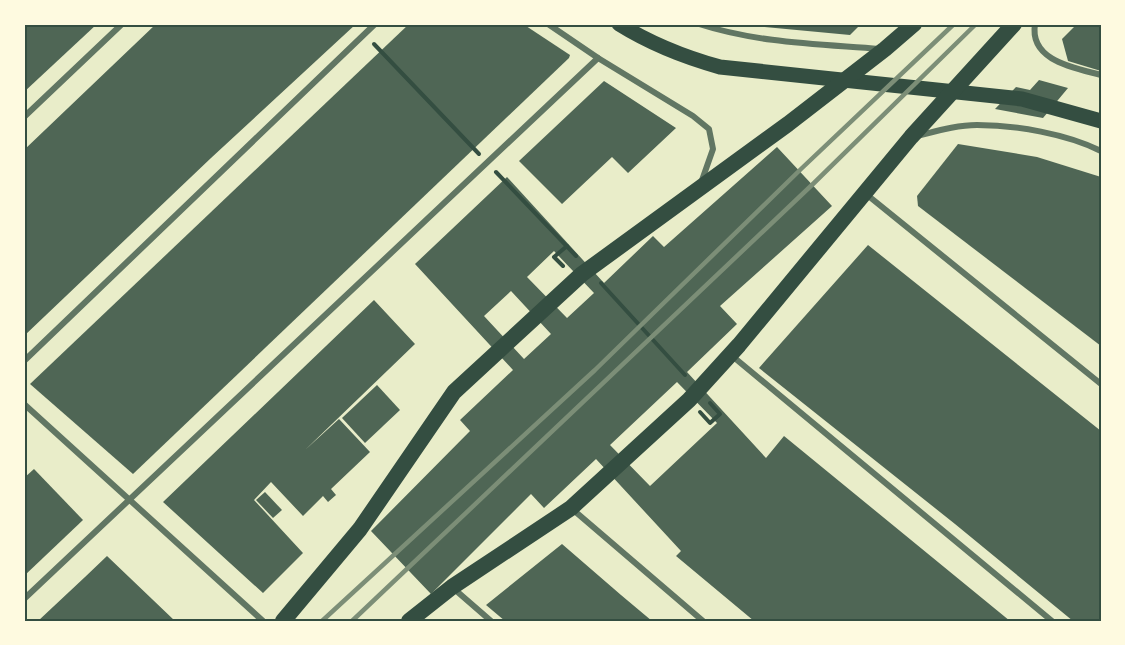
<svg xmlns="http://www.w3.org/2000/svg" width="1125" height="645" viewBox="0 0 1125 645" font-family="'Public Sans',sans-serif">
	<rect width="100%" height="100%" fill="#e9edc9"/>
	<g fill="#4f6655" fill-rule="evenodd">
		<polygon points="24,24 97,24 24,92"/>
		<polygon points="156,24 356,24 211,158 24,336 24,150"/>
		<polygon points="409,24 523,24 570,55 569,58 133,474 30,384"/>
		<polygon points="754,24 861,24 850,35 754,26"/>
		<polygon points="1077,24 1101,24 1101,71 1068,61 1062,39"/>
		<polygon points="1039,80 1068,88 1043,118 995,109 1016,87 1030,90"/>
		<polygon points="604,81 676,128 628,173 612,157 562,204 519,161"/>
		<polygon points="958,144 1037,157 1101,177 1101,346 918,206 917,196"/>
		<path d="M 777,147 L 832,206 L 720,306 L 737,324 L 687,372 L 766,458 L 784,436 L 1010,621 L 754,621 L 676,556 L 681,551 L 596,459 L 544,508 L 531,494 L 431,594 L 371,531 L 470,431 L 460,420 L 513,370 L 415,264 L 507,177 L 604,283 L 653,236 L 664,247 ZM 554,251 L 594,293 L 567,318 L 527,277 ZM 511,291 L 551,334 L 524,359 L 484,316 ZM 677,382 L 717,423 L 650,486 L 610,445 Z"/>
		<polygon points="868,245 1101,431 1101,621 1073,621 955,524 759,368"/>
		<polygon points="374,300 415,344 305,450 339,419 370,452 331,489 336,495 328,502 323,496 303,516 271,482 254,500 303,553 263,593 163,502"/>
		<polygon points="377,385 400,410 365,443 342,418"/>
		<polygon points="34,469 83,520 24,576 24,478"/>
		<polygon points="265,492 282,510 273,518 256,500"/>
		<polygon points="562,544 621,595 652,621 505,621 486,605"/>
		<polygon points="107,556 175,621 38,621 85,577"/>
	</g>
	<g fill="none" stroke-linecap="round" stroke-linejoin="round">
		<g stroke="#344e41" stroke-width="4">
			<polyline points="374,44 479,154"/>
			<polyline points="496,172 576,256"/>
			<polyline points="563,266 554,257 567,246"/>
			<polyline points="601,283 685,375"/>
			<polyline points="700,412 710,423 720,414 710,403"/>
		</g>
		<g stroke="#617663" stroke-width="6">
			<polyline points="548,24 598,58 693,116 709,129 713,149 701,183"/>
			<path d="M 699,24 C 758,43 818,44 879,49"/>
			<path d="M 1035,24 C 1029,61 1075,68 1101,75"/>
			<polyline points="24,117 122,24"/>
			<path d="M 917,136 C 937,131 957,125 977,125 C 1016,125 1067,134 1101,151"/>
			<polyline points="866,194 1101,384"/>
			<polyline points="731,355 1052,621"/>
			<polyline points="24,361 375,24"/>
			<polyline points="24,404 263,621"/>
			<polyline points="571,508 703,621"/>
			<polyline points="453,588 491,621"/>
			<polyline points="24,599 598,58"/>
		</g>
		<path stroke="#344e41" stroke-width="15" d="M 619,24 C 651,44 684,57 720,67 L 1022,99 L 1101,121"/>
		<g stroke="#344e41" stroke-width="16">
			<polyline points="283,621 360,529 454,392 582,274 788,124 885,49 914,24"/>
			<polyline points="409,621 452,587 571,508 689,400 739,345 911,137 1014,24"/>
		</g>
		<g stroke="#7c8e77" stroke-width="4.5">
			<polyline points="322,621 595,370 801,169 954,24"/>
			<polyline points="352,621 814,183 976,24"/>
		</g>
	</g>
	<rect width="1125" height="645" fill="none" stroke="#fefae0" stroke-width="51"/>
	<rect x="26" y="26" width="1074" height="594" fill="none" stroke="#344e41" stroke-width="2"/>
</svg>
